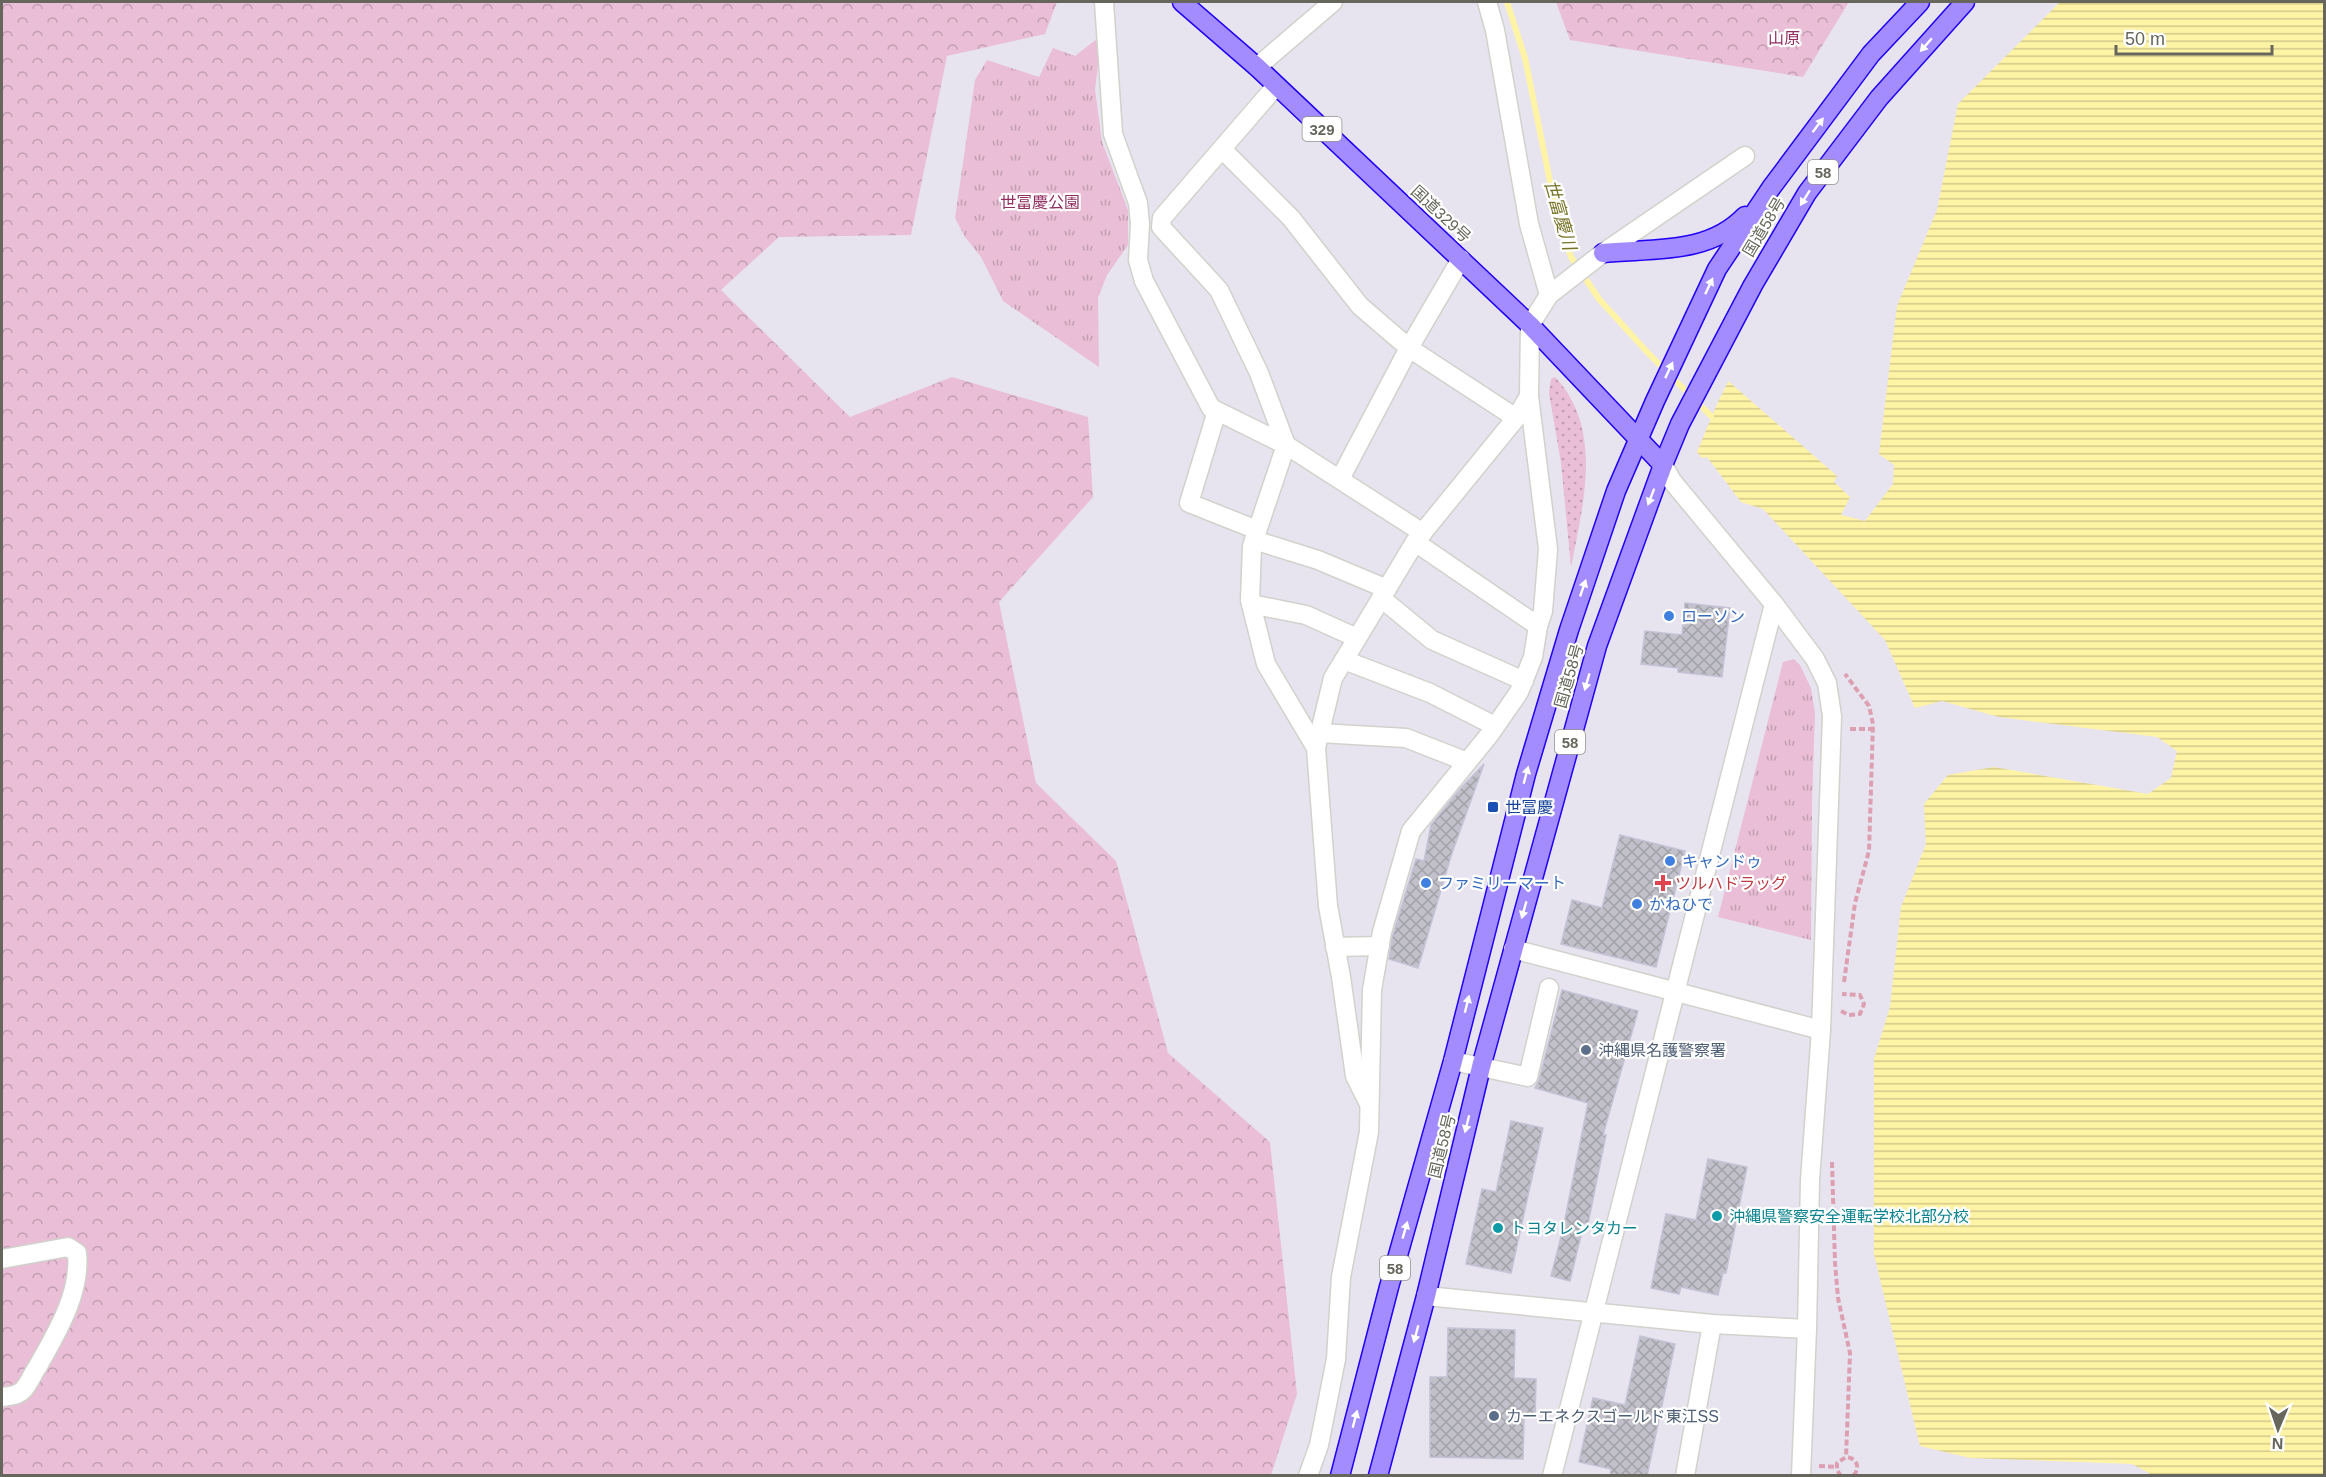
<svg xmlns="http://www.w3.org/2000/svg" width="2326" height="1477" viewBox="0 0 2326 1477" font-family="Helvetica,'Noto Sans JP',sans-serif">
	<defs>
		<pattern id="grass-dots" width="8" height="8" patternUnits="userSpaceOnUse" patternTransform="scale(1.5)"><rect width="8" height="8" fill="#e9bed6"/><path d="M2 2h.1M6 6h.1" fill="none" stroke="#c19eb1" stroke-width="1.8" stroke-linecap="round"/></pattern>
		<pattern id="forest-crowns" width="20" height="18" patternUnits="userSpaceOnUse" patternTransform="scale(1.5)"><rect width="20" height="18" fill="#e9bed6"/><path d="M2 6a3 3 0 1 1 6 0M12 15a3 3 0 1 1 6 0" fill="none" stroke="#c19eb1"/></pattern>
		<pattern id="park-tufts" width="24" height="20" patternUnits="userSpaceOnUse" patternTransform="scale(1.5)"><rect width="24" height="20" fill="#e9bed6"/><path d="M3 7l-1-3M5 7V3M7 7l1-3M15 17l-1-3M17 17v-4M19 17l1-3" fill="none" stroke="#c19eb1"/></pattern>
		<pattern id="water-rules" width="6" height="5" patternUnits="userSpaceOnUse" patternTransform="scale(1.5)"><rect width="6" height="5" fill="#fff4a5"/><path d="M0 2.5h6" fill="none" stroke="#d2c98a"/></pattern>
		<pattern id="building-cross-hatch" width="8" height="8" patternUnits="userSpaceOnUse" patternTransform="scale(1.5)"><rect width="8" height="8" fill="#c2c1cb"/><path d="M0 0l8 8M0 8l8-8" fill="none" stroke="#a1a1a8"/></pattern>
	</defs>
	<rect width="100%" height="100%" fill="#e7e4f0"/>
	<path fill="url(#grass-dots)" d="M 1555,377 C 1604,429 1583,505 1571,567 L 1561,463 L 1549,393 L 1551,379 Z"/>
	<g fill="url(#forest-crowns)">
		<polygon points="2,2 1057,2 1045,34 947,56 911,235 779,237 721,290 850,417 952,377 1088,417 1093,497 999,602 1036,783 1116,861 1168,1053 1270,1142 1297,1394 1271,1475 2,1476"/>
		<polygon points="1556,2 1849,2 1803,77 1570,40"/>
	</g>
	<g fill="url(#park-tufts)">
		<polygon points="1102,35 1095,89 1102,142 1128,210 1128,245 1107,275 1098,298 1099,367 1003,301 981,257 965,237 955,218 975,80 987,60 1039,77 1053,48 1075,56"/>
		<polygon points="1794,659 1800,665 1811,688 1815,713 1812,803 1811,940 1718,917 1783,662"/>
	</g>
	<polygon fill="url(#water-rules)" points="2060,2 2324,2 2324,1475 2149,1475 2149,1473 2132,1464 1970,1458 1920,1446 1874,1254 1874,1059 1890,1007 1901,907 1926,844 1924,804 1948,775 1994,767 2148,794 2171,778 2177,751 2157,737 1999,717 1942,701 1915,708 1885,640 1763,509 1741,502 1707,457 1702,458 1697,452 1727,380 1837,476 1834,482 1850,497 1841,515 1865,521 1893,484 1894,465 1879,454 1897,306 1937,210 1958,104"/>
	<polygon fill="#e7e4f0" points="1726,377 1730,378 1698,442 1708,414"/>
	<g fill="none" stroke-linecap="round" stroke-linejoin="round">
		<polyline stroke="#fff4a5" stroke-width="6" points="1507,2 1525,58 1555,206 1571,257 1599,299 1648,353 1711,416"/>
	</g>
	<g fill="url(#building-cross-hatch)" stroke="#c4c2d5" stroke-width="1.5">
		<polygon points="1685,603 1730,608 1722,677 1678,672 1678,668 1641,664 1645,631 1682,635"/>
		<polygon points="1484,764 1451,856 1418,968 1389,959 1392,938 1416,859 1424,861 1431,825 1461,788"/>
		<polygon points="1620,835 1685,851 1656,967 1561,944 1572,900 1602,908"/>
		<polygon points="1562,990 1638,1011 1603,1135 1606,1135 1588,1224 1584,1223 1570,1281 1551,1276 1563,1229 1588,1103 1535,1088 1539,1080"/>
		<polygon points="1511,1121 1543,1128 1511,1273 1466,1264 1482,1189 1496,1192"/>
		<polygon points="1708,1159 1747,1167 1726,1273 1723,1273 1718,1295 1681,1287 1679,1294 1651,1288 1666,1214 1696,1220"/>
		<polygon points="1448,1328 1515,1330 1514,1378 1536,1379 1535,1418 1524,1418 1523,1459 1430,1457 1430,1377 1447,1377"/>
		<polygon points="1640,1336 1675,1344 1647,1476 1610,1476 1611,1469 1579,1462 1593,1398 1625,1405"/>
	</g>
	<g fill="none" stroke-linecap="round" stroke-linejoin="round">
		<defs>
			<g id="minor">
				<polyline points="1104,2 1113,134 1138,203 1140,224 1138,260 1144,281 1211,408 1286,445 1423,533"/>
				<polyline points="1487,2 1495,30 1529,224 1549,295"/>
				<polyline points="1257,67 1333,2"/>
				<polyline points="1276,86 1162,218 1161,227 1219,290 1259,373 1286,445 1252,546 1250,600 1266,664 1316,748"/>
				<polyline points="1223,150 1291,218 1360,306 1409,348 1516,418"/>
				<polyline points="1217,411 1189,503 1257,530"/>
				<polyline points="1663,465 1672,481 1774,604 1815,659 1827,683 1832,716 1821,1030 1810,1180 1807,1329 1801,1476"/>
				<polyline points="1340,479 1409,348 1461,259"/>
				<polyline points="1254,540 1318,560 1387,589"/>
				<polyline points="1415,542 1538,626"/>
				<polyline points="1381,598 1432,640 1524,681"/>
				<polyline points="1251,604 1306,615 1357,638"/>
				<polyline points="1344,660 1430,693 1495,726"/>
				<polyline points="1320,733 1406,738 1467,762"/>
				<polyline points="1335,947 1380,946"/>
				<polyline points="1513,949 1821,1030"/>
				<polyline points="1453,1061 1528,1077 1549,988"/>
				<polyline points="1369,1104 1355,1076 1341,977 1328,906 1316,748 1333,678 1344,660 1415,542 1516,418 1529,396"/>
				<path d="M 2,1259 L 68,1247 L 77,1253 C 81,1293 57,1332 38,1366 C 33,1373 29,1384 23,1390 C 17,1396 9,1396 2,1397"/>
				<polyline points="1426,1296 1712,1324 1807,1329"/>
				<polyline points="1308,1476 1319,1445 1336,1359 1341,1277 1369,1132 1372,990 1382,932 1411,831 1490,734 1519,692 1533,657 1538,626 1543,611 1548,549 1529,396 1530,325 1549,295 1603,253 1745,156"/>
				<polyline points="1552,1476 1774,604"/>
				<polyline points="1685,1476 1712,1324"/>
			</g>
			<g id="highway">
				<polyline points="1182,2 1257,67 1530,325 1663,465"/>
				<path d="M 1603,253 C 1652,248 1708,255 1745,216"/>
				<polyline points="1340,1476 1389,1287 1453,1061 1526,774 1569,630 1616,491 1655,401 1717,269 1771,188 1871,54 1920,2"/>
				<polyline points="1378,1476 1426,1296 1481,1067 1597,646 1663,465 1680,424 1753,285 1807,193 1879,98 1965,2"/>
			</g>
		</defs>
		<use href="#minor" stroke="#d1d2cb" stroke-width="21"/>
		<use href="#highway" stroke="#2000f4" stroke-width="21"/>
		<g stroke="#dca0b2" stroke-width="4" stroke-dasharray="6 3" stroke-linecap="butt">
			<polyline points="1850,729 1873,729"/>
			<polyline points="1844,982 1855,903 1869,851 1873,724 1869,706 1845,674"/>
			<polyline points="1841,1011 1849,1015 1860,1014 1864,1004 1860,995 1842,994"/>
			<polyline points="1832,1162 1835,1263 1838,1298 1850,1353 1846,1457"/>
			<polyline points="1819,1466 1837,1467"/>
			<path d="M 1841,1476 L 1837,1470 L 1837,1463 L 1846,1457 C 1857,1458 1861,1468 1853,1476"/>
		</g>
		<use href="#minor" stroke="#fff" stroke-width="18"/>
		<use href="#highway" stroke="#a28cff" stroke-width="18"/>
	</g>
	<defs><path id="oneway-solid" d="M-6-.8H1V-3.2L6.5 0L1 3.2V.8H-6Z" transform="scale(1.5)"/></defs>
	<g fill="#fff">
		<use href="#oneway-solid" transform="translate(1926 45) rotate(131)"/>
		<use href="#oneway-solid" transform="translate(1818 125) rotate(-53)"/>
		<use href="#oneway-solid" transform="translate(1805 198) rotate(122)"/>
		<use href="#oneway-solid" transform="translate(1709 286) rotate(-65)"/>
		<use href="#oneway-solid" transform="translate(1669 370) rotate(-65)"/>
		<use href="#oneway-solid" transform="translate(1651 497) rotate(111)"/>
		<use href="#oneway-solid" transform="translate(1583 588) rotate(-71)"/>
		<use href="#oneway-solid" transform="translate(1587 682) rotate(106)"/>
		<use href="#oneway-solid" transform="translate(1526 775) rotate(-75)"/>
		<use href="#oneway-solid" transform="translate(1524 910) rotate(106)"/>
		<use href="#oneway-solid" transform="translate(1467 1004) rotate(-76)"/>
		<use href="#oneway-solid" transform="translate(1467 1124) rotate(104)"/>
		<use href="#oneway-solid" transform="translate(1405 1230) rotate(-74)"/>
		<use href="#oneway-solid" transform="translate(1416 1334) rotate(105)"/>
		<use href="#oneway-solid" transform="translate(1355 1419) rotate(-75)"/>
	</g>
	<g fill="#3f7fe0" stroke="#fff" stroke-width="2">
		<circle cx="1669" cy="616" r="6"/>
		<circle cx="1670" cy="861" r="6"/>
		<circle cx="1426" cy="883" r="6"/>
		<circle cx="1637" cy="904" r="6"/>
	</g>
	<rect fill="#1a4fb4" stroke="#fff" stroke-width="2" x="1487" y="801" width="12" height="12" rx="3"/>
	<path fill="#e0444e" stroke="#fff" stroke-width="2" d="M1660 874h6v6h6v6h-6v6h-6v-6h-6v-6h6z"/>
	<g fill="#5c6f8a" stroke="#fff" stroke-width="2">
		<circle cx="1586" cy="1050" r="6"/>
		<circle cx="1494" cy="1416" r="6"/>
	</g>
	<g fill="#0f9aa8" stroke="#fff" stroke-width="2">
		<circle cx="1717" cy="1216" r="6"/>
		<circle cx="1498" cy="1228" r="6"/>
	</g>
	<g text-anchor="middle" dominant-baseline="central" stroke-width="4.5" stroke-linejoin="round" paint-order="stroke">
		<g fill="#fff" stroke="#94948d" stroke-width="1.5">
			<rect x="1302.5" y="117" width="39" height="24" rx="4.5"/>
			<rect x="1808" y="160" width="30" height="24" rx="4.5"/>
			<rect x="1555" y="730" width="30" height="24" rx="4.5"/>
			<rect x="1380" y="1256" width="30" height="24" rx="4.5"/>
		</g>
		<g font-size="15" font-weight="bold" fill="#66665c">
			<text x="1322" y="129">329</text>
			<text x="1823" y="172">58</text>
			<text x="1570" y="742">58</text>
			<text x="1395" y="1268">58</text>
		</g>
		<g font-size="16" fill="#913061" stroke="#fff">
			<text x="1784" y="38">山原</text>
			<text x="1040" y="202">世冨慶公園</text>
		</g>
		<g font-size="16" fill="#66665c" stroke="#fff">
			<text transform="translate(1441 214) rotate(43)">国道329号</text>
			<text transform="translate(1764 227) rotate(-59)">国道58号</text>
			<text transform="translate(1569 676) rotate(-74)">国道58号</text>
			<text transform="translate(1442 1146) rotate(-76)">国道58号</text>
		</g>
		<g font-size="16" fill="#366cbe" stroke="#fff" text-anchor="start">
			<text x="1681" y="616">ローソン</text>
			<text x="1682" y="861">キャンドゥ</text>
			<text x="1438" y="883">ファミリーマート</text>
			<text x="1649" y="904">かねひで</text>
		</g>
		<g font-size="16" fill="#164399" stroke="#fff" text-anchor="start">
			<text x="1505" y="807">世冨慶</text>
		</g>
		<g font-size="16" fill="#be3a42" stroke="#fff" text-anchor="start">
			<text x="1675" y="883">ツルハドラッグ</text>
		</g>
		<g font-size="16" fill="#4e5e75" stroke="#fff" text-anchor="start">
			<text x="1598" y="1050">沖縄県名護警察署</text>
			<text x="1506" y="1416">カーエネクスゴールド東江SS</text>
		</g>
		<g font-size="16" fill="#0d838f" stroke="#fff" text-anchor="start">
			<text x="1729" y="1216">沖縄県警察安全運転学校北部分校</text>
			<text x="1510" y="1228">トヨタレンタカー</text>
		</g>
		<g font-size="18" font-style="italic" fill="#787529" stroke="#fff">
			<text transform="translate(1560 215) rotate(74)">世富慶川</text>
		</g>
	</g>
	<rect width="2326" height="1477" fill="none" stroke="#66665c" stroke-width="6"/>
	<g transform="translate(2278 1429) rotate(182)" stroke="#ffffff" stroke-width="4.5" paint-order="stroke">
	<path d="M0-4.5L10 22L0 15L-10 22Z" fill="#66665c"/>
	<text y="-9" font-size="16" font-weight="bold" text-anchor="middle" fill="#66665c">N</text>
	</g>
	<path d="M2116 45v9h156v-9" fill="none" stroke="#66665c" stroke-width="3"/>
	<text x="2125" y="45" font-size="18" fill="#66665c" stroke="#ffffff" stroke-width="4.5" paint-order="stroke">50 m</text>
</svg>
